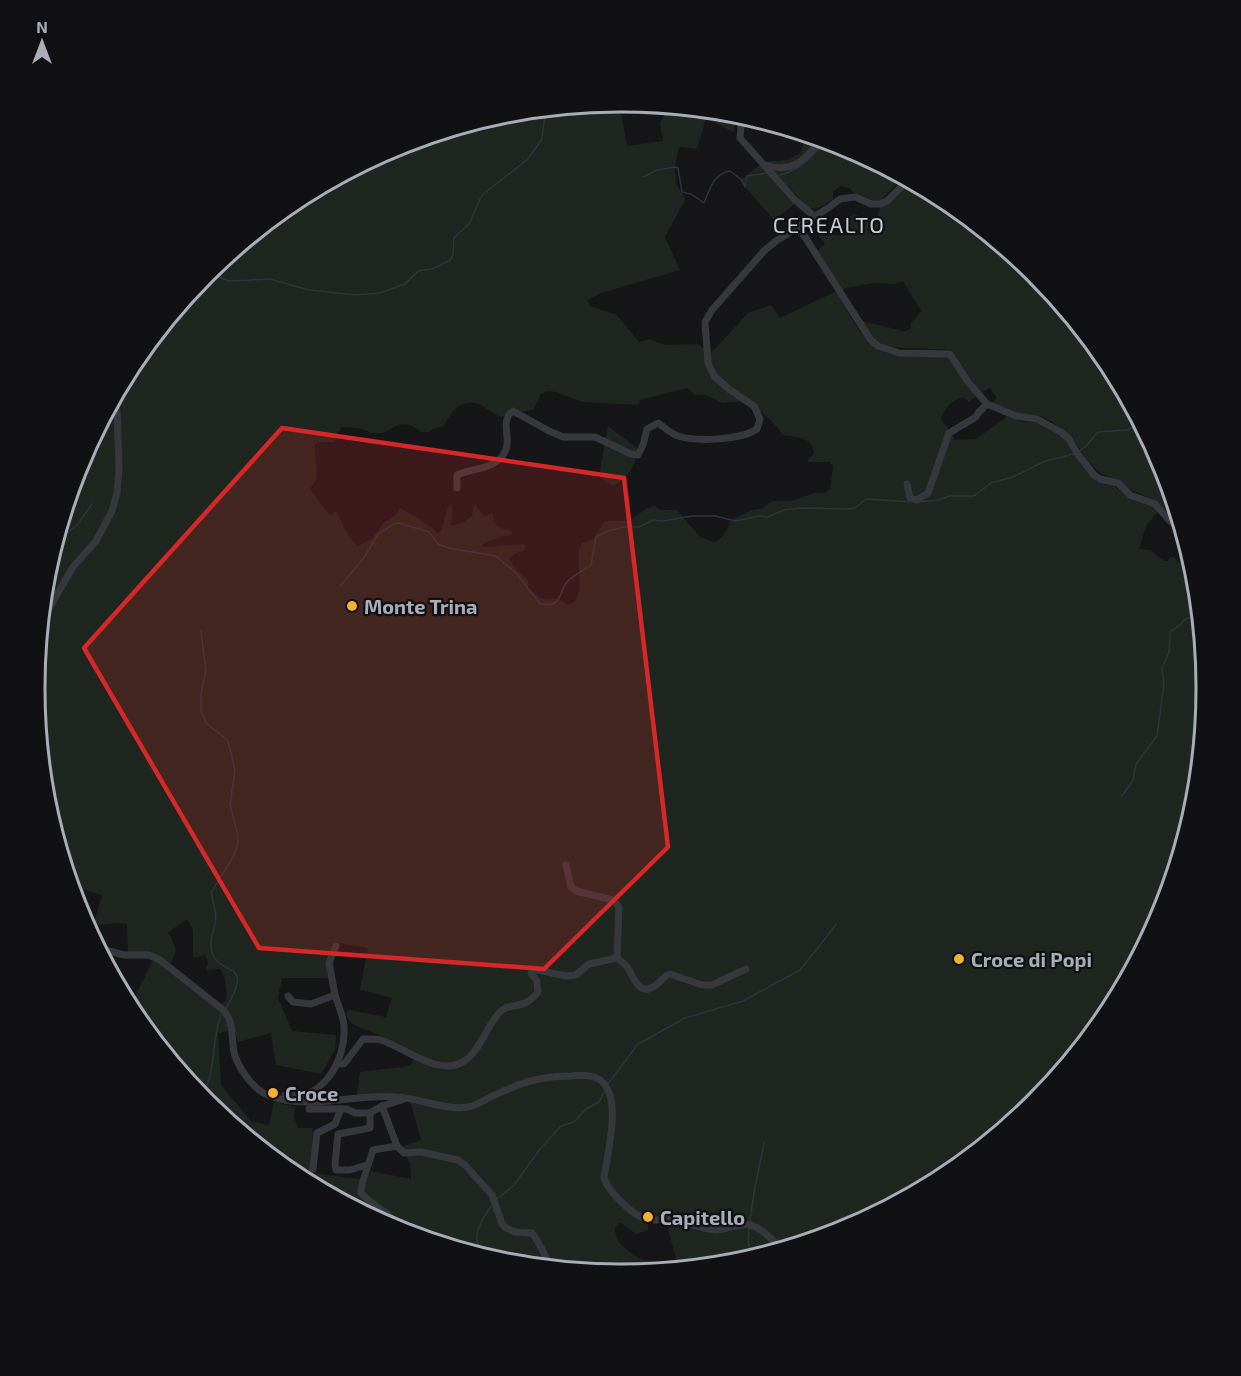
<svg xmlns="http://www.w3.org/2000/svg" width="1241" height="1376" viewBox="0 0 1241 1376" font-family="'Exo 2',sans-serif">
	<rect width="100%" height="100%" fill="#161618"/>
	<g fill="#1e261f" fill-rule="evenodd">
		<path d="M 621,102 L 653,105 L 620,108 L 627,146 L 663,141 L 660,123 L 664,115 L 695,115 L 696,109 L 736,114 L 734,132 L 706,119 L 697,149 L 679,147 C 676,160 672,174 678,187 C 681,192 684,194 685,200 L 665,237 L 680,270 L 601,293 L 587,300 L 590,306 L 617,315 L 639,342 L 649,339 L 665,345 L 697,344 L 711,353 L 748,313 L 771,305 L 780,318 L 841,289 L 815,253 L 825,244 L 818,235 L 829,229 L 836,236 L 853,231 L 847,218 L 854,214 L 876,221 L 882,202 C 871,201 856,198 850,188 L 841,186 L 833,191 L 833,199 C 824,205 820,210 809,208 L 764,162 L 786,160 L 801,153 L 805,134 L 845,147 L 903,178 L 882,199 L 883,202 L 887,205 L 911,182 L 946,201 L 1035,274 L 1108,363 L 1162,464 L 1177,515 L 1172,519 L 1161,508 L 1146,526 L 1139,549 L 1151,550 L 1164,561 L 1168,561 L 1170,557 L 1174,557 L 1179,563 L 1191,561 L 1195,574 L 1206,688 L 1195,803 L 1162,913 L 1108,1014 L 1035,1103 L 946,1175 L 844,1230 L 734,1263 L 620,1274 L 506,1263 L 396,1229 L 295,1175 L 206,1102 L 130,1007 L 153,960 L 128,957 L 127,924 L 117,923 L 93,926 L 102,895 L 85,890 L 79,901 L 75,899 L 46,802 L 35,688 L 46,573 L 79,463 L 133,362 L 206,273 L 295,201 L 397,146 L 507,113 L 521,112 L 534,119 L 536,110 ZM 903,281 L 921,311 L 911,323 L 911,329 L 904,331 L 861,321 L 876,340 L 888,347 L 952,350 L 978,392 L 968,388 L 948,356 C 910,356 882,364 858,329 C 851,319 846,307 839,297 L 841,289 L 873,283 L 894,284 ZM 688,388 L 694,395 C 705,393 710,397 720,402 C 726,404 733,401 739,402 C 756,403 774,422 783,435 C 796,437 812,436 814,453 L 807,462 L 830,462 L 833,467 L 830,489 L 825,493 L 815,493 L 792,501 L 773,501 L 761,509 L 752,510 L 731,520 L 725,533 L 719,540 L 714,542 L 700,537 L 677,510 L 661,510 L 654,506 L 647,508 L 629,521 L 605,521 L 592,540 L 582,543 C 571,560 590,597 569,605 L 556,598 C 541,603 540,596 528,588 L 528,580 L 516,569 L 509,558 L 516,553 L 524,551 L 526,547 L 524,544 L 484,547 L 482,545 C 485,542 506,535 513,534 L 510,530 C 496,528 494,525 492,512 L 486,516 L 482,515 L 476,504 L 473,507 L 472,516 L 462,523 L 450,526 L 452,518 L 452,505 L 448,507 L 442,528 L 438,534 C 433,526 409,513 400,508 L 396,515 L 384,522 L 372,539 L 357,546 L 345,530 L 337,511 L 331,515 L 328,513 L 310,489 L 317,479 L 315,445 L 318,442 L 335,442 L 337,434 L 342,427 L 360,428 L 371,433 L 384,433 C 398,423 407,420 421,432 L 430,432 L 433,429 L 444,426 C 450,413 461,398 478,404 C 486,407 492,413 500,417 L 534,409 L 541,394 L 547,391 L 556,392 L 582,402 L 639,405 L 640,400 ZM 990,388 L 997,398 L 992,403 L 1009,412 L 1005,418 L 976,439 L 955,440 L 941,418 C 946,407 952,400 963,397 L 969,402 L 980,393 ZM 1010,413 L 1041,416 L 1051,421 L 1072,437 L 1087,460 L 1100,473 L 1117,480 L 1129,489 L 1152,499 L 1160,506 L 1126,495 L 1114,486 L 1096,479 L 1081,464 L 1067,441 L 1057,432 L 1039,423 L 1020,421 ZM 187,919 L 193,930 L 193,958 L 205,955 L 208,963 L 206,970 L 221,969 L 225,980 L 227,998 L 220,1008 L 169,969 L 176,950 L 169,932 ZM 335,942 L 368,948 L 360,990 L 392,998 L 386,1017 L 349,1010 L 345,1014 L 352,1024 L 379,1035 L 416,1054 L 410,1066 L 360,1072 L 357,1095 L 409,1096 L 421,1140 L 401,1147 L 410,1163 L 411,1179 L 371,1171 L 367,1180 L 312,1173 L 313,1128 L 298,1128 L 294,1117 L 295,1107 L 274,1102 L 269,1125 L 251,1121 L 221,1085 L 218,1034 L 234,1029 L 238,1042 L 271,1033 L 276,1065 L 321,1074 L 335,1050 L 336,1035 L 292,1031 L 278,998 L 282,978 L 328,978 L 326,962 ZM 648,1219 L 666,1219 L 676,1260 C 654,1261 643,1265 626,1249 C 618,1242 616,1239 615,1228 L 620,1222 L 636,1234 L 648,1230 Z"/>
		<polygon points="760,164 796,203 774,220 740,181"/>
		<path d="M 608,426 L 637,448 C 636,463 629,479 614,485 L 609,484 L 599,476 Z"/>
	</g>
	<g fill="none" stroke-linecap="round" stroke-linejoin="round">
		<g stroke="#2c353c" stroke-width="1.5">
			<path d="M 778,176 C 798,170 813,159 824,140"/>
			<path d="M 643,177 L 657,170 L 675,167 L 678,168 L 682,192 L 691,194 L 704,203 C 710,189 713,174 730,171 L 742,180 L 745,187 L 747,176 L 768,173"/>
			<polyline points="216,276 229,281 270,279 309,290 357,295 380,293 405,284 418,271 432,269 450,260 453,255 454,238 469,224 482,195 527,160 542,139 545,115 552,109"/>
			<polyline points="1079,451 1086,446 1098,432 1127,430 1141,424"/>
			<polyline points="919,502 939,500 949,496 974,496 991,483 1013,477 1043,462 1074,454"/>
			<polyline points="55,543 78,524 92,504"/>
			<path d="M 340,586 L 364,558 L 378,534 L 394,524 L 399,523 L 429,532 L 438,544 L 448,548 L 496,556 L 516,573 L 540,604 C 566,608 556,591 570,579 C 576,574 584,570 591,565 L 596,537 L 608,531 L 624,527 L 639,527 L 653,520 L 663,521 L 692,516 L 715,516 L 736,521 L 759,516 L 768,517 L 784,510 L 799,508 L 847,509 L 855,508 L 866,499 L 914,502"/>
			<path d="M 201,631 L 206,671 L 201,692 L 201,710 L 206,723 L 227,740 L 230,749 L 235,770 L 230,805 L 238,835 L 238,843 L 234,855 L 211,893 C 214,905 217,913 215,925 C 213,933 210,940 211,948 C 216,980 257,956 226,1008"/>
			<polyline points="1122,796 1133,780 1136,764 1157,736 1164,684 1162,668 1169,652 1170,632 1181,624 1185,619 1199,616"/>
			<polyline points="608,1084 638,1044 685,1018 743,1001 800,970 836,925"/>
			<path d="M 201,1096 C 218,1072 210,1042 221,1015"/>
			<polyline points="497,1199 514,1185 540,1149 561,1126 574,1122 586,1109 599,1102 605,1090"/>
			<polyline points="750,1221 754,1192 764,1143"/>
			<polyline points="749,1228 748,1240 751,1258"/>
			<path d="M 489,1257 C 485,1252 479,1247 477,1241 C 475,1229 486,1213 493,1204"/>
		</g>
		<g stroke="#37383d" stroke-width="7">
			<polyline points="742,116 740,138 795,200 814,216"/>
			<path d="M 766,165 C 790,174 808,159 820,139"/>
			<polyline points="798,226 870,339 878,346 899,353 950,354 968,382 987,404 1016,416 1037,419 1061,432 1069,439 1077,453 1094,475 1100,479 1118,483 1130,495 1155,504 1169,520 1182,529"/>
			<polyline points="907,484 910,498 917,500 928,493 949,433 976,417 978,413 987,404"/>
			<path d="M 457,488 L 457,475 C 469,469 486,470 497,461 C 519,445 496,423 513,411 L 549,431 L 563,437 L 595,437 L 631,454 L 638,455 L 643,445 L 647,429 L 658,423 C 664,427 671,434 678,436 C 697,442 741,440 757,429 L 760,419 L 754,406 L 730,390 L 714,376 L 708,363 L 705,322 L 712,310 L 764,251 L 776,241 L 828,208 L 840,199 L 855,197 L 871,204 L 880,204 L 887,201 L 908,180"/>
			<polyline points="41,622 73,567 96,541 112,511 117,493 119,468 117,410 114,399"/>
			<polyline points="566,865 571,887 576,891 613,900 619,907 617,958"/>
			<path d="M 98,948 L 124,955 L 149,955 L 160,960 L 222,1009 C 236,1022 230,1040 235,1056 C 241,1072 255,1091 270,1096 C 310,1111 356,1093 397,1097 C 419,1098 447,1111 468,1107 C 475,1106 479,1103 485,1100 C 495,1094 507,1090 518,1085 C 536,1078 552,1076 571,1076 C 578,1075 587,1075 594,1077 C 626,1087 607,1154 604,1178 C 608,1191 633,1216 646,1219 C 653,1221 662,1219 669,1220 C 684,1221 699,1228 714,1230 C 726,1231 738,1222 750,1225 C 765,1229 771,1241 783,1248"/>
			<polyline points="335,995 329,963 336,946"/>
			<path d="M 338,1064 L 344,1064 L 363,1039 C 369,1039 375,1039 381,1040 C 406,1048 442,1080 467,1059 C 481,1048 487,1026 499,1013 C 509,1001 523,1012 538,992 L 537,981 L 531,973 L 533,969 L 566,976 L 576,975 L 589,964 L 617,958 C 621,961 625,964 628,968 C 633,976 638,994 651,988 C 659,985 662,977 670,974 L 702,985 L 712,985 L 746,969"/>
			<path d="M 285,1095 C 323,1102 346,1060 344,1027 C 344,1017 338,1005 335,995 L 311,1004 L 293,1002 L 288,996"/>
			<polyline points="382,1106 402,1100"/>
			<path d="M 309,1109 L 347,1109 L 355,1113 L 370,1113 L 382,1106 L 397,1146 L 404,1153 L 421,1152 L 458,1160 L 465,1165 L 492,1195 L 502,1224 L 506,1228 L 515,1232 L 532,1233 C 541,1243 543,1257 553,1267"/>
			<path d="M 397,1146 L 373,1150 L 362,1184 L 361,1193 C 374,1208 389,1209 401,1231"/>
			<polyline points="367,1165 350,1170 336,1170 335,1164 338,1134 370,1128 370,1113"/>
			<polyline points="313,1169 317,1133 335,1124 341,1109"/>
		</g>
	</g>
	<path fill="#d62828" fill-opacity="0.2" stroke="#d62828" stroke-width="4.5" stroke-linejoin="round" d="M 282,428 L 624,478 L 668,847 L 544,969 L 259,948 L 84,648 Z"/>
	<g fill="#f2b134" stroke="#111113" stroke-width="2">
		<circle cx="352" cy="606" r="6"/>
		<circle cx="959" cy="959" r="6"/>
		<circle cx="273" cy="1093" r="6"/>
		<circle cx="648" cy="1217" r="6"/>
	</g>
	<g text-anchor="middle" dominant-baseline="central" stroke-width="4.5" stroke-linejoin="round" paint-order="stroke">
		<g font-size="20" font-weight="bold" fill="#a8adb8" stroke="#111113" text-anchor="start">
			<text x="364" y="606">Monte Trina</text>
			<text x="971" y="959">Croce di Popi</text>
			<text x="285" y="1093">Croce</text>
			<text x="660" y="1217">Capitello</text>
		</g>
		<g font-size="22" letter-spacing="1.5" fill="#c9ccd4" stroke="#111113">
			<text x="829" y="224">CEREALTO</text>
		</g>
	</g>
	<path d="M0 0H1241V1376H0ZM620 112H621A575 575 0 0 1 1196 687V689A575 575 0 0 1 621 1264H620A575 575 0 0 1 45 689V687A575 575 0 0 1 620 112Z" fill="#111113" fill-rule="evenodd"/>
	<path fill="none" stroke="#a8adb8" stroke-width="3" d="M620 112H621A575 575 0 0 1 1196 687V689A575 575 0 0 1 621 1264H620A575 575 0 0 1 45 689V687A575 575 0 0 1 620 112Z"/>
	<g transform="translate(42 42)" stroke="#111113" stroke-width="4.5" paint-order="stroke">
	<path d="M0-4.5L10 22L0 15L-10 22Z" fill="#a8adb8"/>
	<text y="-9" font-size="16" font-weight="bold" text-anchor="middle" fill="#a8adb8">N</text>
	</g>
</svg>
